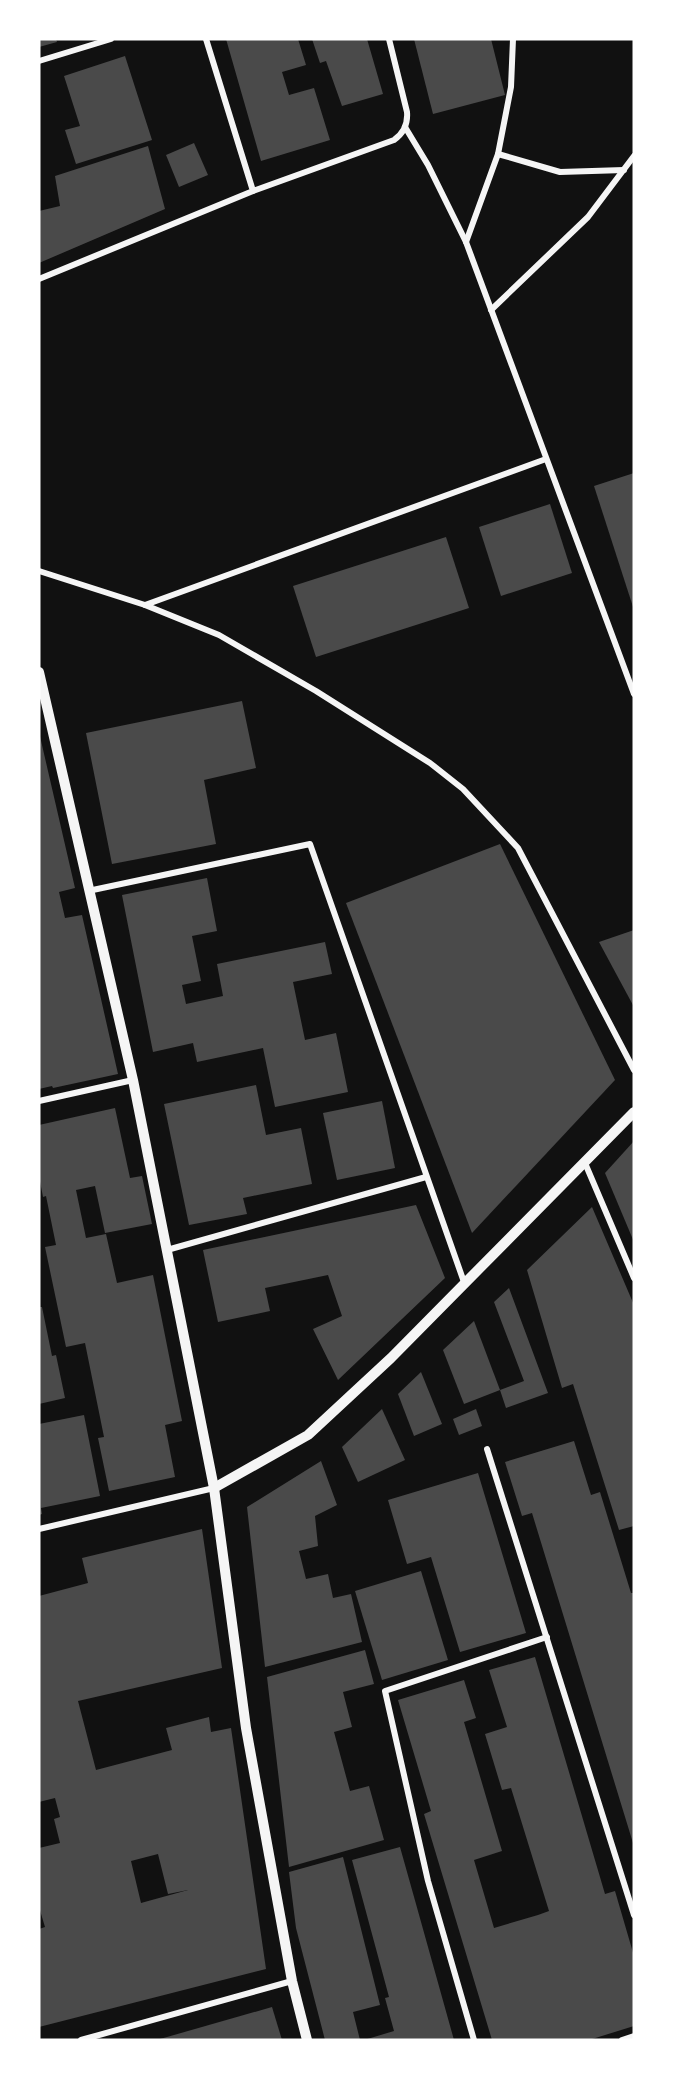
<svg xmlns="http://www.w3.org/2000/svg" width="673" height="2079" viewBox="0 0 673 2079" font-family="Karla,sans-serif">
	<rect width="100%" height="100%" fill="#111"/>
	<g fill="#4a4a4a" fill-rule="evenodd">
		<polygon points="39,39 56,39 57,42 39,47"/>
		<polygon points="226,39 298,39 306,65 282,72 289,95 314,88 330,140 261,161"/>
		<polygon points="312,39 367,39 383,94 342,106 326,61 320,63"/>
		<polygon points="414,39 491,39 505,95 433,114"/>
		<polygon points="125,56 152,140 76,164 65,130 80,126 64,76"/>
		<polygon points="194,143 208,175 179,187 166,155"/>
		<polygon points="148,146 165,209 39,263 39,211 60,206 55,176"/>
		<polygon points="634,473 634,610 594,486"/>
		<polygon points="550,504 572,573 501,596 479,527"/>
		<polygon points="446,537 469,608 316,657 293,586"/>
		<polygon points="242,701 256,768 204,780 216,844 112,864 86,733"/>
		<polygon points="39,732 75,888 59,892 65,918 82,915 118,1074 53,1088 52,1086 39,1089"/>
		<polygon points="500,844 615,1080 472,1233 346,903"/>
		<polygon points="207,878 217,931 192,936 201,981 182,985 186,1004 223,996 217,964 325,942 332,974 293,982 305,1040 336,1033 348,1092 275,1107 263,1048 197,1062 193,1043 153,1052 122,895"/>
		<polygon points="634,930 634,1007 599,942"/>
		<polygon points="256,1085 266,1135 301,1128 312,1184 243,1198 247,1214 189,1225 164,1104"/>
		<polygon points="382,1101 395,1168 337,1180 323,1113"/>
		<polygon points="115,1108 130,1178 142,1176 152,1224 105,1233 95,1186 76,1190 86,1238 106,1234 117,1283 153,1275 182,1421 165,1425 175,1477 109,1491 98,1438 104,1437 85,1343 66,1347 45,1247 56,1245 46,1196 43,1197 39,1176 39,1125"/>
		<polygon points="634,1141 634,1242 605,1173"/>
		<polygon points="416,1205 445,1278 338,1380 313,1329 342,1316 328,1275 265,1288 270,1311 218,1322 203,1250"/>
		<polygon points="592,1207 634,1305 634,1526 619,1530 573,1384 562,1388 527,1270"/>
		<polygon points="509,1288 548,1393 506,1408 500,1390 524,1381 494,1302"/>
		<polygon points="39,1307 42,1307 52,1356 56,1355 65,1398 39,1404"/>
		<polygon points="474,1321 500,1390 464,1404 443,1350"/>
		<polygon points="421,1372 442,1424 414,1436 398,1394"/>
		<polygon points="382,1409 405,1460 358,1482 342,1447"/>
		<polygon points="476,1409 482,1426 459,1435 453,1419"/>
		<polygon points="84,1415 100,1496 41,1508 42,1514 39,1515 39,1424"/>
		<polygon points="574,1441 591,1495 600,1492 631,1593 634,1593 633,1843 532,1513 522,1516 505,1462"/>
		<polygon points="321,1461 337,1505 315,1516 318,1546 299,1551 306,1579 328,1574 333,1598 351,1594 362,1642 265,1667 247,1507"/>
		<polygon points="478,1473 526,1633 460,1652 431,1557 407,1564 388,1500"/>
		<path d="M 202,1529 L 222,1668 L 78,1701 L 96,1770 L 172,1750 L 166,1728 L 209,1717 L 211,1732 L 231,1728 L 266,1969 L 39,2027 L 39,1929 L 45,1927 L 39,1907 L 39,1848 L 60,1843 L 54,1819 L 60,1817 L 55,1798 L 39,1802 L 39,1596 L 88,1583 L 82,1558 ZM 158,1854 L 168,1894 L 188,1890 L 141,1903 L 131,1861 Z"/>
		<polygon points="421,1571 448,1660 382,1680 355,1591"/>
		<polygon points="365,1650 374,1684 343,1692 352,1727 334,1732 350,1791 369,1786 384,1840 289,1867 267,1677"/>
		<polygon points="535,1657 605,1894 615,1891 634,1956 634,2026 589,2040 492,2040 424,1814 431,1811 398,1700 464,1680 476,1718 464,1722 502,1851 474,1860 494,1928 538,1915 549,1911 511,1788 502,1790 485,1734 507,1727 489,1670"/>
		<polygon points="400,1847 416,1904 454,2040 364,2040 394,2031 385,1998 389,1997 352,1860"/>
		<polygon points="343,1857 380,2005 353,2012 360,2040 325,2040 296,1928 289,1872"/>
		<polygon points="272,2007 282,2040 160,2040 160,2039"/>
	</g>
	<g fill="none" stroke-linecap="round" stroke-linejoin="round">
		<g stroke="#f5f5f5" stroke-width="6">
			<polyline points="39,61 111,39"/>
			<polyline points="405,127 428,165 466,242 634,694"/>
			<polyline points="498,154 560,172 624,170"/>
			<path d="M 253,191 L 394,140 C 404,133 408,124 407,112 L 389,39"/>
			<polyline points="466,242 498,154 511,87 513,39"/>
			<polyline points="39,279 253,191 206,39"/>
			<polyline points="491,310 588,217 634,156"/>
			<polyline points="39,571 145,605 219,635 316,691 430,763 463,789 518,848 634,1070"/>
			<polyline points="145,605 546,459"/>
			<polyline points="88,891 310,844 465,1285"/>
			<polyline points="39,1101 133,1080"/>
			<polyline points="585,1163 634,1278"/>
			<polyline points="167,1250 426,1177"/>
			<polyline points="487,1449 634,1915"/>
			<polyline points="39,1529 214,1488"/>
			<polyline points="81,2040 292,1981"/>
			<polyline points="474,2040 428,1881 385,1691 547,1637"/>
			<polyline points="622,2040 634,2036"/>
		</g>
		<g stroke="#f5f5f5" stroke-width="10">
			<polyline points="39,672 133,1080 214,1488 246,1728 292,1981 307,2040"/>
			<polyline points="214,1488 308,1435 391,1358 634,1112"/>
		</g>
	</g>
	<rect width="673" height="2079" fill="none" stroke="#ffffff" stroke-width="81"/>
</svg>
